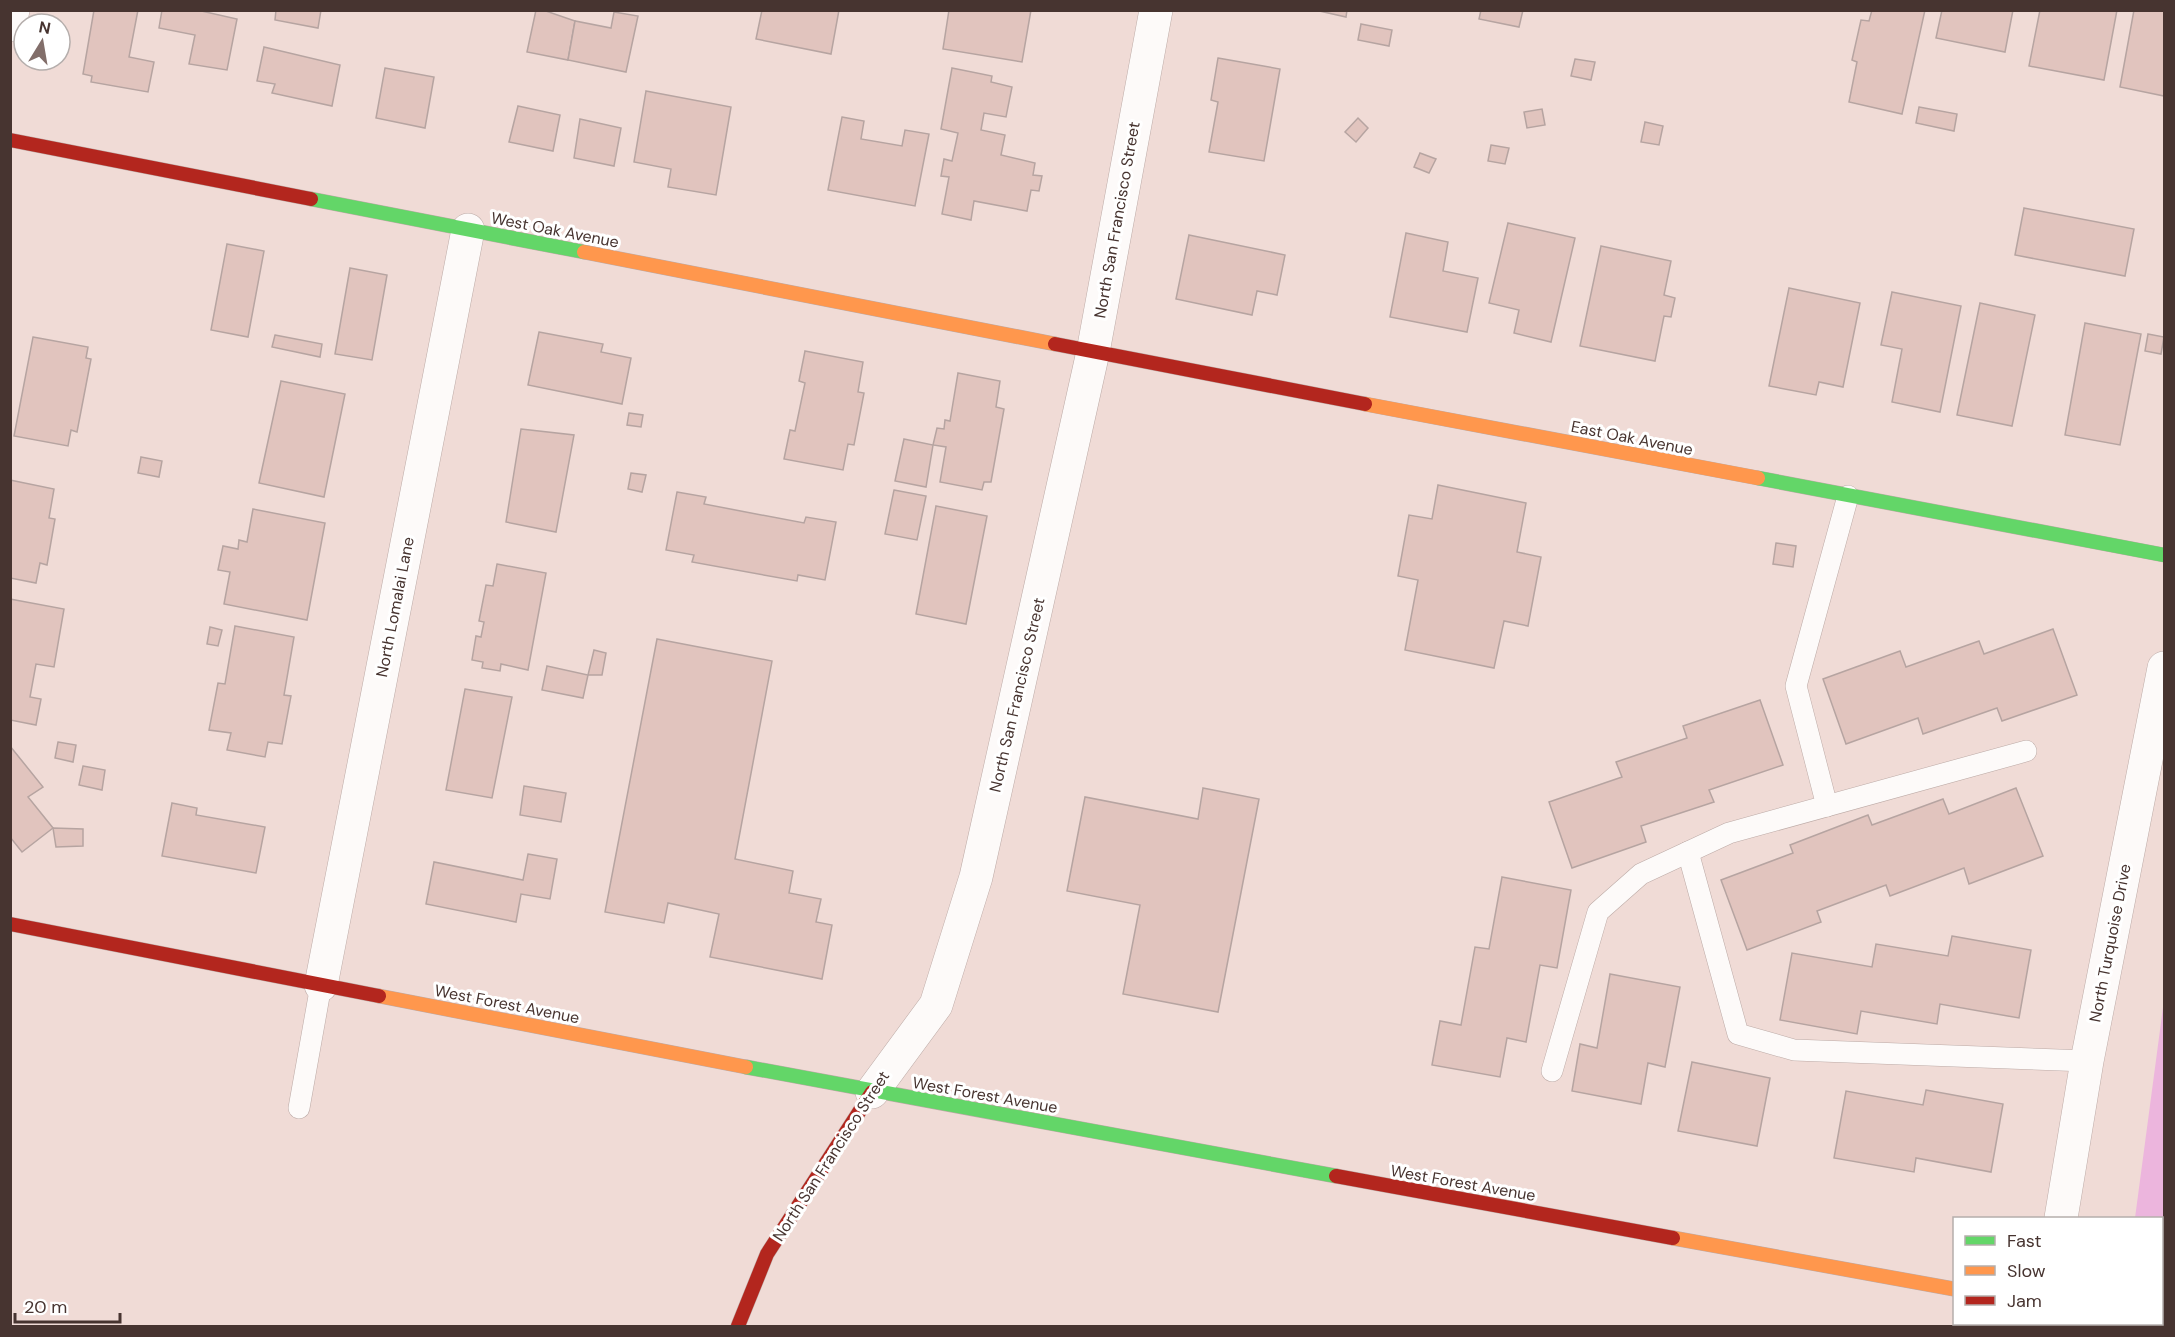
<svg xmlns="http://www.w3.org/2000/svg" width="2175" height="1337" viewBox="0 0 2175 1337" font-family="'DM Sans',sans-serif">
	<rect width="100%" height="100%" fill="#f0dbd6"/>
	<polygon fill="#ecb5dd" points="2164,1000 2164,1326 2162,1324 2162,1218 2135,1218"/>
	<g fill="#e1c4be" stroke="#b6a4a1" stroke-width="1.5">
		<polygon points="94,10 138,10 129,57 154,62 148,92 91,82 92,76 83,74"/>
		<polygon points="162,10 197,10 237,19 227,70 189,64 195,35 159,28"/>
		<polygon points="276,10 321,10 318,28 275,20"/>
		<polygon points="536,10 543,10 575,21 568,60 527,52"/>
		<polygon points="762,10 839,10 831,54 756,39"/>
		<polygon points="949,10 1031,10 1022,62 943,49"/>
		<polygon points="1315,10 1347,10 1346,17"/>
		<polygon points="1481,10 1523,10 1519,27 1479,19"/>
		<polygon points="1872,10 1925,10 1902,114 1849,102 1857,62 1852,60 1861,20 1869,21"/>
		<polygon points="1942,10 2013,10 2005,52 1936,38"/>
		<polygon points="2040,10 2117,10 2104,80 2029,66"/>
		<polygon points="2134,10 2164,10 2164,96 2120,87"/>
		<polygon points="614,12 638,16 626,72 568,60 575,21 611,28"/>
		<polygon points="1361,24 1392,30 1389,46 1358,40"/>
		<polygon points="264,47 340,65 332,106 272,93 275,84 257,81"/>
		<polygon points="1218,58 1280,69 1264,161 1209,152 1218,102 1211,100"/>
		<polygon points="1575,59 1595,62 1591,80 1571,76"/>
		<polygon points="385,68 434,77 425,128 376,118"/>
		<polygon points="952,68 992,76 991,82 1012,87 1006,117 984,113 981,130 1005,135 1001,155 1035,163 1033,175 1042,176 1039,191 1031,190 1027,211 974,201 971,220 942,214 949,177 941,176 944,159 952,161 958,133 941,129"/>
		<polygon points="646,91 731,107 716,195 668,187 671,169 634,162"/>
		<polygon points="518,106 560,115 553,151 509,142"/>
		<polygon points="1919,107 1957,114 1954,131 1916,123"/>
		<polygon points="1542,109 1545,125 1527,128 1524,112"/>
		<polygon points="842,117 864,121 861,139 902,146 905,130 929,134 915,206 828,190"/>
		<polygon points="1358,118 1368,128 1356,142 1345,132"/>
		<polygon points="580,119 621,128 614,166 574,158"/>
		<polygon points="1645,122 1663,126 1659,145 1641,142"/>
		<polygon points="1491,145 1509,148 1505,164 1488,161"/>
		<polygon points="1420,153 1436,159 1429,173 1414,167"/>
		<polygon points="2024,208 2134,229 2125,276 2015,255"/>
		<polygon points="1508,223 1575,238 1551,342 1514,333 1519,310 1489,303"/>
		<polygon points="1406,233 1448,242 1443,271 1478,278 1467,332 1390,317"/>
		<polygon points="1189,235 1285,255 1277,295 1257,291 1252,315 1176,299"/>
		<polygon points="227,244 264,251 248,337 211,330"/>
		<polygon points="1601,246 1671,261 1664,295 1675,298 1671,317 1664,316 1655,361 1580,346"/>
		<polygon points="350,268 387,275 372,360 335,354"/>
		<polygon points="1789,288 1860,303 1843,387 1819,382 1816,395 1769,386"/>
		<polygon points="1892,292 1961,306 1940,412 1892,402 1902,349 1881,345"/>
		<polygon points="1980,303 2035,315 2012,426 1957,415"/>
		<polygon points="2085,323 2141,334 2120,445 2065,435"/>
		<polygon points="539,332 603,344 601,352 631,358 622,404 528,385"/>
		<polygon points="2148,334 2164,337 2161,354 2145,351"/>
		<polygon points="275,335 322,344 320,357 272,347"/>
		<polygon points="33,337 88,347 86,358 91,359 77,432 71,430 68,446 14,436"/>
		<polygon points="805,351 863,362 858,392 864,393 854,445 848,444 843,470 784,459 790,430 795,431 805,383 799,381"/>
		<polygon points="958,373 1000,381 996,407 1004,409 991,482 984,482 982,490 940,482 946,447 933,445 937,428 944,429 945,420 950,421"/>
		<polygon points="281,381 345,394 324,497 259,483"/>
		<polygon points="629,413 643,415 641,427 627,425"/>
		<polygon points="521,429 574,435 556,532 506,522"/>
		<polygon points="904,439 933,445 926,487 895,481"/>
		<polygon points="141,457 162,461 159,477 138,473"/>
		<polygon points="631,473 646,475 642,492 628,489"/>
		<polygon points="10,480 54,489 49,518 55,519 47,565 40,563 36,583 10,578"/>
		<polygon points="1438,485 1526,503 1517,552 1541,557 1528,626 1504,621 1494,668 1405,650 1418,580 1398,576 1409,515 1432,519"/>
		<polygon points="894,490 926,496 917,540 885,534"/>
		<polygon points="677,492 706,497 704,504 804,523 806,517 836,522 825,580 798,575 797,581 692,562 694,555 666,550"/>
		<polygon points="936,506 987,516 966,624 916,614"/>
		<polygon points="253,509 325,523 307,620 224,604 230,572 218,570 223,546 238,549 239,540 247,542"/>
		<polygon points="1776,543 1796,546 1793,567 1773,564"/>
		<polygon points="497,564 546,573 528,670 501,664 500,671 482,668 483,662 472,660 476,636 481,637 484,622 479,621 486,585 493,586"/>
		<polygon points="10,599 64,609 54,667 36,664 30,697 41,699 36,725 10,720"/>
		<polygon points="235,626 294,637 284,695 291,696 282,744 268,742 265,757 227,750 231,733 209,730 218,683 225,684"/>
		<polygon points="210,627 222,630 218,646 207,644"/>
		<polygon points="2053,629 2077,695 2002,721 1997,708 1923,734 1918,718 1846,744 1823,679 1900,651 1906,667 1979,641 1984,654"/>
		<polygon points="657,639 772,661 735,859 793,871 789,893 821,899 816,922 832,925 822,979 710,957 719,914 668,903 664,923 605,912"/>
		<polygon points="594,650 606,653 602,675 588,675"/>
		<polygon points="547,666 588,675 583,698 542,690"/>
		<polygon points="465,689 512,697 492,798 446,790"/>
		<polygon points="1760,700 1783,765 1709,790 1714,802 1641,826 1646,842 1572,868 1549,802 1622,777 1616,762 1687,738 1683,726"/>
		<polygon points="58,742 76,745 73,762 55,758"/>
		<polygon points="10,746 43,787 28,797 53,828 22,852 10,837"/>
		<polygon points="83,766 105,770 102,790 79,785"/>
		<polygon points="524,786 566,793 561,822 520,815"/>
		<polygon points="1203,788 1259,799 1218,1012 1123,994 1140,905 1067,891 1085,797 1198,819"/>
		<polygon points="2016,788 2043,856 1969,884 1964,868 1890,896 1886,885 1817,911 1821,922 1747,950 1721,880 1793,853 1790,845 1868,815 1872,825 1943,799 1949,814"/>
		<polygon points="172,803 197,808 196,815 265,827 256,873 162,856"/>
		<polygon points="53,828 83,829 83,846 56,847"/>
		<polygon points="528,854 557,859 550,899 521,894 516,922 426,904 434,862 523,880"/>
		<polygon points="1502,877 1571,890 1557,968 1540,965 1526,1042 1507,1038 1500,1077 1432,1065 1440,1021 1461,1025 1475,947 1489,949"/>
		<polygon points="1952,936 2031,950 2019,1018 1940,1004 1937,1024 1861,1011 1857,1034 1780,1020 1792,953 1872,967 1876,944 1948,956"/>
		<polygon points="1610,974 1680,987 1665,1067 1648,1063 1641,1104 1572,1091 1580,1044 1597,1048"/>
		<polygon points="1692,1062 1770,1078 1757,1146 1678,1131"/>
		<polygon points="1926,1090 2003,1104 1991,1172 1916,1158 1914,1172 1834,1158 1846,1091 1923,1105"/>
	</g>
	<g fill="none" stroke-linecap="round" stroke-linejoin="round">
		<defs>
			<g id="lane">
				<polyline points="1827,806 1796,686 1848,496"/>
				<polyline points="1688,852 1738,1034 1794,1050 2087,1061"/>
				<polyline points="1552,1071 1598,912 1641,874 1729,833 2026,751"/>
				<polyline points="299,1108 321,985"/>
			</g>
			<g id="street">
				<polyline points="10,25 13,10"/>
				<polyline points="321,985 468,230"/>
				<polyline points="872,1092 936,1005 976,877 1093,352 1156,10"/>
				<polyline points="2061,1218 2087,1061 2164,668"/>
			</g>
			<g id="fast">
				<polyline points="311,199 584,252"/>
				<polyline points="1758,478 2164,555"/>
				<polyline points="746,1067 1336,1176"/>
				<polyline points="2040,1324 2040,1326"/>
				<polyline points="2139,1324 2156,1326"/>
			</g>
			<g id="slow">
				<polyline points="584,252 1055,344"/>
				<polyline points="1365,404 1758,478"/>
				<polyline points="379,996 746,1067"/>
				<polyline points="1673,1238 1954,1289"/>
			</g>
			<g id="jam">
				<polyline points="10,140 311,199"/>
				<polyline points="1055,344 1365,404"/>
				<polyline points="10,924 379,996"/>
				<polyline points="1336,1176 1673,1238"/>
				<polyline points="738,1326 767,1254 872,1092"/>
			</g>
		</defs>
		<use href="#lane" stroke="#bcaaa6" stroke-width="22"/>
		<use href="#street" stroke="#bcaaa6" stroke-width="34"/>
		<use href="#fast" stroke="#bcaaa6" stroke-width="15"/>
		<use href="#slow" stroke="#bcaaa6" stroke-width="15"/>
		<use href="#jam" stroke="#bcaaa6" stroke-width="15"/>
		<use href="#lane" stroke="#fdfaf9" stroke-width="21"/>
		<use href="#street" stroke="#fdfaf9" stroke-width="33"/>
		<use href="#fast" stroke="#63d668" stroke-width="14"/>
		<use href="#slow" stroke="#ff974d" stroke-width="14"/>
		<use href="#jam" stroke="#b3261e" stroke-width="14"/>
	</g>
	<g text-anchor="middle" dominant-baseline="central" stroke-width="6" stroke-linejoin="round" paint-order="stroke">
		<g font-size="16" fill="#473430" stroke="#fff">
			<text transform="translate(1117 220) rotate(-80)">North San Francisco Street</text>
			<text transform="translate(555 230) rotate(11)">West Oak Avenue</text>
			<text transform="translate(1632 438) rotate(11)">East Oak Avenue</text>
			<text transform="translate(395 607) rotate(-79)">North Lomalai Lane</text>
			<text transform="translate(1017 695) rotate(-77)">North San Francisco Street</text>
			<text transform="translate(2110 943) rotate(-79)">North Turquoise Drive</text>
			<text transform="translate(507 1004) rotate(11)">West Forest Avenue</text>
			<text transform="translate(985 1095) rotate(10)">West Forest Avenue</text>
			<text transform="translate(831 1156) rotate(-57)">North San Francisco Street</text>
			<text transform="translate(1463 1183) rotate(10)">West Forest Avenue</text>
		</g>
	</g>
	<rect width="2175" height="1337" fill="none" stroke="#473430" stroke-width="24"/>
	<rect x="1953" y="1217" width="210" height="108" fill="#ffffff" stroke="#b5aeac" stroke-width="1.5"/>
	<rect x="1965" y="1236" width="30" height="9" fill="#63d668" stroke="#b5aeac" stroke-width="1.5"/>
	<text x="2007" y="1247" font-size="18" fill="#473430">Fast</text>
	<rect x="1965" y="1266" width="30" height="9" fill="#ff974d" stroke="#b5aeac" stroke-width="1.5"/>
	<text x="2007" y="1277" font-size="18" fill="#473430">Slow</text>
	<rect x="1965" y="1296" width="30" height="9" fill="#b3261e" stroke="#b5aeac" stroke-width="1.5"/>
	<text x="2007" y="1307" font-size="18" fill="#473430">Jam</text>
	<g transform="translate(42 42) rotate(11)"><circle r="28" fill="#ffffff" stroke="#b5aeac" stroke-width="1.5"/>
	<path d="M0-4.5L10 22L0 15L-10 22Z" fill="#826e6a"/>
	<text y="-9" font-size="16" font-weight="bold" text-anchor="middle" fill="#473430">N</text>
	</g>
	<path d="M15 1313v9h105v-9" fill="none" stroke="#473430" stroke-width="3"/>
	<text x="24" y="1313" font-size="18" fill="#473430" stroke="#ffffff" stroke-width="4.5" paint-order="stroke">20 m</text>
</svg>
